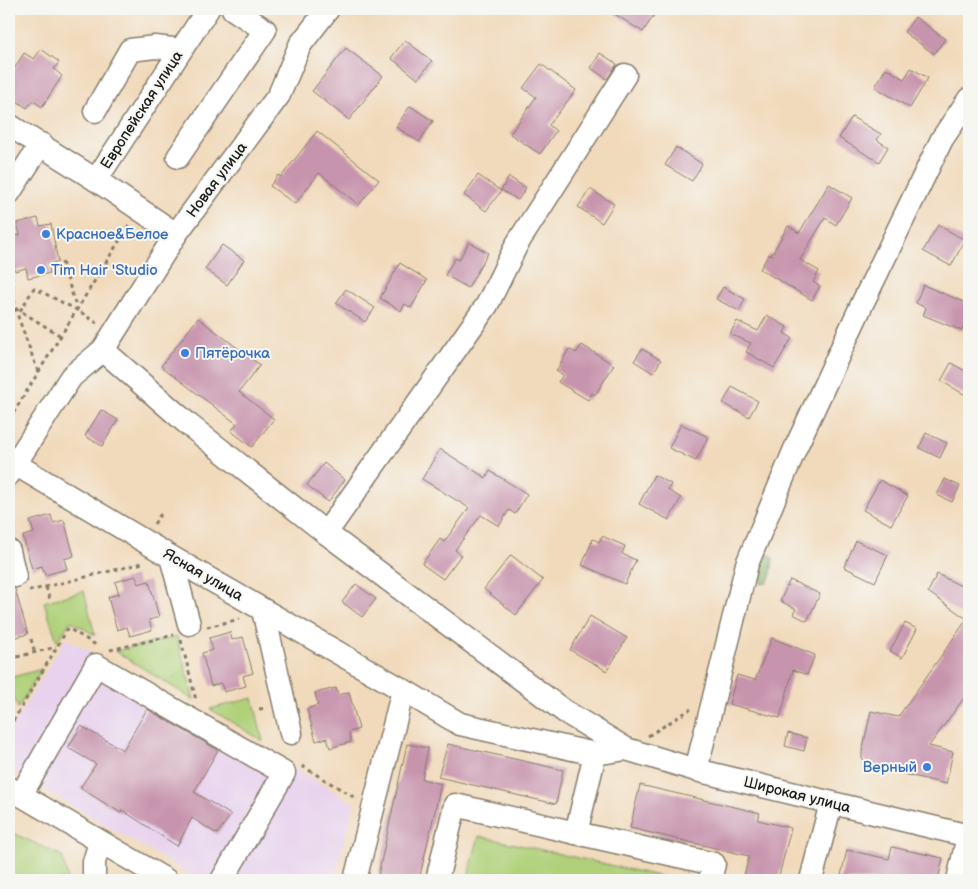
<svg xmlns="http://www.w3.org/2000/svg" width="978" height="889" viewBox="0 0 978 889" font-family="'Balsamiq Sans',sans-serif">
	<rect width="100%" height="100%" fill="#f6f6f2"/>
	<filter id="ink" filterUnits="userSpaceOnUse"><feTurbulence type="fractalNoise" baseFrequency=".02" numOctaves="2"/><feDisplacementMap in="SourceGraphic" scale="10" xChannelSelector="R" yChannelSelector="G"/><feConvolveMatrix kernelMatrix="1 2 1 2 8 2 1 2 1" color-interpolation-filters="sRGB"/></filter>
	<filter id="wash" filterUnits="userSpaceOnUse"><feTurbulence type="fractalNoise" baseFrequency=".0096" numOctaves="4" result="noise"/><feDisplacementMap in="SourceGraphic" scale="20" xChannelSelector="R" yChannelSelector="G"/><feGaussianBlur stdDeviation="1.12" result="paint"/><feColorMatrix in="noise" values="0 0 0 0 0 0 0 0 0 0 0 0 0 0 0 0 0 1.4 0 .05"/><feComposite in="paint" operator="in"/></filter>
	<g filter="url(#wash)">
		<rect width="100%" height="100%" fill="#f1dabb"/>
		<polygon fill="#e8d2ee" points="66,638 354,803 334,880 200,880 9,769 9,733"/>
		<g fill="#b0d17a" stroke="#66764b">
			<polygon points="84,591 95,635 71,621 57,641 44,602"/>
			<polygon points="177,637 194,700 115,651"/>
			<polygon points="42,669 18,708 9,687 9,678"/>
			<polygon points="253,698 263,741 210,709"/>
			<polygon points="9,831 62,856 68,880 9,880"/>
			<polygon points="479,836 676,880 467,880"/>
		</g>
		<polygon fill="#8cb36a" stroke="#546843" points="766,553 773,557 771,575 767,583 761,584 759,572"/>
		<g id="blocks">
			<g fill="#c794ad">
				<polygon points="607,9 658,9 643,32"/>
				<polygon points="915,17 945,39 934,54 904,32"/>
				<polygon points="405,40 432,61 418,79 391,58"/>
				<polygon points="346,48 383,76 349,120 312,91"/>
				<polygon points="41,49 59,62 54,69 62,76 42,107 33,101 27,108 9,96 9,77 24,53 34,59"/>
				<polygon points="600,53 617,64 607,79 591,68"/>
				<polygon points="541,64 576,90 549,125 556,131 540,154 510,134 536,97 523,88"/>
				<polygon points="886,68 904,79 911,68 928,78 910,108 875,87"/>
				<polygon points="410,106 433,121 419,142 396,127"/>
				<polygon points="852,117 881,134 877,140 888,147 879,162 839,138"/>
				<polygon points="317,131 379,180 359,205 319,173 295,204 270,186 278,175 281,177"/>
				<polygon points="676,147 702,164 692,181 665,165"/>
				<polygon points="478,175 501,191 486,211 464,195"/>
				<polygon points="509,177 526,188 518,200 501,190"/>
				<polygon points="829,184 852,198 836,225 825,218 800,260 819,271 813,282 820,286 812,300 760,269 769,254 771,256 788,226 799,233"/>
				<polygon points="590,189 614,204 602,223 578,207"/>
				<polygon points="38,218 40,226 51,224 58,262 48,264 50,273 28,278 26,268 15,271 9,237 20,235 17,223"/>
				<polygon points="938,225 965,240 951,266 923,251"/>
				<polygon points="469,242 488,253 468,288 445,275 455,258 459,260"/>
				<polygon points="222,245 244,260 227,285 205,269"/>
				<polygon points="400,263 427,280 411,308 405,304 401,311 380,298"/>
				<polygon points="923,285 969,304 969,313 962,331 923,315 926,308 916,303"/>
				<polygon points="723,287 745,299 739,311 716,299"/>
				<polygon points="346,289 375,308 365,322 336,303"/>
				<polygon points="767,315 787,327 784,333 792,338 774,368 746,352 751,343 730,334 737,321 758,331"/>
				<polygon points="198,318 260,365 239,392 274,419 252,447 231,431 237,424 161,366"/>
				<polygon points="582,345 614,365 595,395 592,393 588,400 558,382 563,375 556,371 569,349 576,353"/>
				<polygon points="642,349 661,360 653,373 634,361"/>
				<polygon points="951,363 969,373 969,397 941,381"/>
				<polygon points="732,387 758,401 749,417 723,403"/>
				<polygon points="101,410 118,420 102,446 85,436"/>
				<polygon points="681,424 708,437 696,461 669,448"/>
				<polygon points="926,433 947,443 940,458 919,448"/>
				<polygon points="440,449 486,478 490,471 527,494 515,514 509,510 499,526 481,515 455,550 461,555 443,579 422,564 440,539 444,542 469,508 422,479"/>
				<polygon points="324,463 345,480 328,502 307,485"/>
				<polygon points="654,475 671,484 668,490 681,498 669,520 639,504"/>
				<polygon points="945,479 960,486 952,502 937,495"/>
				<polygon points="880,480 908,496 891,525 863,510"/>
				<polygon points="51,515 53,523 64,520 74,556 64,559 67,569 45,575 42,566 32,569 23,536 34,533 30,521"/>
				<polygon points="602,536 625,546 622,554 636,560 625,584 582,565 593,539 599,542"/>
				<polygon points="856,541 888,555 875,582 844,567"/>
				<polygon points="511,555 543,580 516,615 484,589"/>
				<polygon points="937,574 969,590 969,691 929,746 953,752 946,784 870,766 862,758 862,752 871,711 898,717 967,619 928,592"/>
				<polygon points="136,576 138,584 149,581 159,617 149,620 152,630 130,636 127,627 117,630 108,597 119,594 115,582"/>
				<polygon points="790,580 820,594 807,621 793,614 796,609 780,601"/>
				<polygon points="356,584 376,599 362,617 342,602"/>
				<polygon points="9,587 15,589 28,634 9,639"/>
				<polygon points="590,616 627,638 607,671 570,650"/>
				<polygon points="905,623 917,629 902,658 890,651"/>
				<polygon points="230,632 232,640 243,637 253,673 243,676 246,686 224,692 221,683 211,686 202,653 213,650 209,638"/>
				<polygon points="772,638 815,655 807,675 793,670 780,718 729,704 737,675 755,680"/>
				<polygon points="336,688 338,695 349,692 359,729 349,732 351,742 330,748 327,738 316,741 307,709 318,705 315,693"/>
				<polygon points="147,709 218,750 194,792 231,815 217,834 192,818 177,846 122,810 121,813 80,788 96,764 68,748 81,726 123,750"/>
				<polygon points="788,733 807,738 804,751 785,746"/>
				<polygon points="407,744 428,748 422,779 441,784 419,880 377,880"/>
				<polygon points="448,744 563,770 556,804 438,777"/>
				<polygon points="640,785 760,813 758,820 791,828 778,880 743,880 749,856 630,828"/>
				<polygon points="892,847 943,858 938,880 840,880 847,850 889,859"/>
			</g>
		</g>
	</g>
	<g filter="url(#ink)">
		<use href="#blocks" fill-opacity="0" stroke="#867b6c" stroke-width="1"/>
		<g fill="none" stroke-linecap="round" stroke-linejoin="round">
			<defs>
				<g id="minor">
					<polyline points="95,111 130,50 155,47 181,50"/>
					<polyline points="9,125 96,180"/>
					<polyline points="178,157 265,30 233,9"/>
					<polyline points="9,193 41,144"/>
					<polyline points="176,234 96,180 208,9"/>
					<polyline points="103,350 189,425 326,533 564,711 626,749 696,770 969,836"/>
					<polyline points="9,460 15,464 71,377 103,350 176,234 279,95 300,45 328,9"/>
					<polyline points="9,474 15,464 171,557 403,690"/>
					<polyline points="326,533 487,305 517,244 625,75"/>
					<polyline points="9,551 15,576"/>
					<polyline points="171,557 189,624"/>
					<polyline points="263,610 291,733"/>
					<polyline points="696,770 747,564 795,449 863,302 942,139 969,99"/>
					<polyline points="9,788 166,880"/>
					<polyline points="21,795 96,665 284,773 222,880"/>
					<polyline points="576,833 714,864 710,880"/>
					<polyline points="94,880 94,862 100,842"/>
					<polyline points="355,880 403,690 460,724 595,754 626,749"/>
					<polyline points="437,880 455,805 576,833 595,754"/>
					<polyline points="811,880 831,803"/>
					<polyline points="958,880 968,836"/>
				</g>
			</defs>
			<use href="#minor" stroke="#867b6c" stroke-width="25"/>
			<g stroke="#867b6c" stroke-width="3" stroke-dasharray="4 4" stroke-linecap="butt">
				<polyline points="62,262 77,309"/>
				<polyline points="12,276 15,308 38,372"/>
				<polyline points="9,304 61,336"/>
				<polyline points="20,311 34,288 77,310 97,323"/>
				<polyline points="9,420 129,225"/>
				<polyline points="9,519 12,532"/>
				<polyline points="154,524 161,514"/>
				<polyline points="46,587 50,600"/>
				<polyline points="29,591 143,563"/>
				<polyline points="207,627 240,619"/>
				<polyline points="31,639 35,653"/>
				<polyline points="181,640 196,700"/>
				<polyline points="110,650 174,635"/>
				<polyline points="9,659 56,647"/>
				<polyline points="259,709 267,708"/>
				<polyline points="9,728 68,628 96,645"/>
				<polyline points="648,736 691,709"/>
				<polyline points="302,766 357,799"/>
			</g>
			<use href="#minor" stroke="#fff" stroke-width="22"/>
		</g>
	</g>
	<g fill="#3f7fe0" stroke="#f6f6f2" stroke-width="2">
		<circle cx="46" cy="234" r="5"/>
		<circle cx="41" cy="270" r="5"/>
		<circle cx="185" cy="353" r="5"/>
		<circle cx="927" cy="767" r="5"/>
	</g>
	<g text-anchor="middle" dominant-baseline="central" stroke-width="4" stroke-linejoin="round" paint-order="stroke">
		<g font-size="15" fill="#1c1c1c" stroke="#f6f6f2">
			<text transform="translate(142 110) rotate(-57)">Европейская улица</text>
			<text transform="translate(217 180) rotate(-53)">Новая улица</text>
			<text transform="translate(203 575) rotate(30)">Ясная улица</text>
			<text transform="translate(797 795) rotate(14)">Широкая улица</text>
		</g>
		<g font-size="15" fill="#366cbe" stroke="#f6f6f2" text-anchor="start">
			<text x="56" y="234">Красное&amp;Белое</text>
			<text x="51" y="270">Tim Hair 'Studio</text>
			<text x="195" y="353">Пятёрочка</text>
			<text x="917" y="767" text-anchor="end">Верный</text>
		</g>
	</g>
	<rect width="978" height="889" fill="none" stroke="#f6f6f2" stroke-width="30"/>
</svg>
